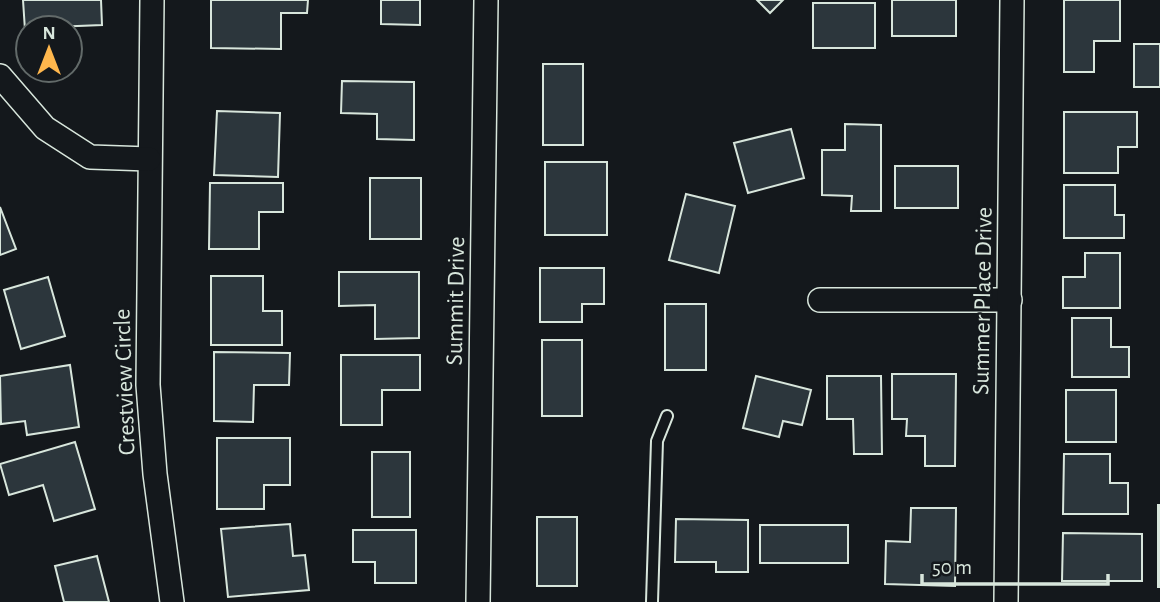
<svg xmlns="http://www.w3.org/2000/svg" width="1160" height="602" viewBox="0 0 1160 602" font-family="'Alegreya Sans',sans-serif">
	<rect width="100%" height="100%" fill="#14181c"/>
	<g fill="#2c363c" stroke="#d8e6dc" stroke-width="2">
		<polygon points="23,0 101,0 102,25 28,28 25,30"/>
		<polygon points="211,0 308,0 307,13 281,13 281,49 211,48"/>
		<polygon points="381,0 420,0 420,25 381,24"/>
		<polygon points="757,0 783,0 770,13"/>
		<rect x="892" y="0" width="64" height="36"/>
		<polygon points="1064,0 1120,0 1120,41 1094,41 1094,72 1064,72"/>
		<rect x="813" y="3" width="62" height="45"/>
		<rect x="1134" y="44" width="26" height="43"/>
		<rect x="543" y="64" width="40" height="81"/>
		<polygon points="342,81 414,82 414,140 377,139 377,114 341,113"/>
		<polygon points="217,111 280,113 278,177 214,175"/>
		<polygon points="1064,112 1137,112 1137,147 1118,147 1118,173 1064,173"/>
		<polygon points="845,124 881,125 881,211 851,211 852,196 822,195 822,150 845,150"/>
		<polygon points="791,129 804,178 748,193 734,143"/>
		<rect x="545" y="162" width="62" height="73"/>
		<rect x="895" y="166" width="63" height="42"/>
		<rect x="370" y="178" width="51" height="61"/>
		<polygon points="210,183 283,183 283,212 259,212 259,249 209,249"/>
		<polygon points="1064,185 1115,185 1115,215 1124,215 1124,238 1064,238"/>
		<polygon points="686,194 735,206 719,273 669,260"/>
		<polygon points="0,207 16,249 0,255"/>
		<polygon points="1085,253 1120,253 1120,308 1063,308 1063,277 1085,277"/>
		<polygon points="540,268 604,268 604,304 582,304 582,322 540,322"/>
		<polygon points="339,272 419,272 419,338 375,339 375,305 339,306"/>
		<polygon points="211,276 263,276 263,311 282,311 282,345 211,345"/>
		<polygon points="48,277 65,336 21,349 4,290"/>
		<rect x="665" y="304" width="41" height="66"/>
		<polygon points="1072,318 1111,318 1111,347 1129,347 1129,377 1072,377"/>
		<rect x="542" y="340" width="40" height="76"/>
		<polygon points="214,352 290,353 289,385 254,385 253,422 214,421"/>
		<polygon points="341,355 420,355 420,390 382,390 382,425 341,425"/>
		<polygon points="70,365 79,427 27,435 25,421 1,424 0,376"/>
		<polygon points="892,374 956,374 955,466 925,466 925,436 906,436 907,419 892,419"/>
		<polygon points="756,376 811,390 802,425 783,421 779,437 743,428"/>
		<polygon points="827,376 881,376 882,454 854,454 853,419 827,419"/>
		<rect x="1066" y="390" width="50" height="52"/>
		<polygon points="217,438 290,438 290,485 264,485 264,509 217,509"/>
		<polygon points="75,442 95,509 54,521 43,485 9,495 0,464"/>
		<rect x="372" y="452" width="38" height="65"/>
		<polygon points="1064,454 1110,454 1110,483 1128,483 1128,514 1063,514"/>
		<rect x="1158" y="505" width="2" height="82"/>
		<polygon points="911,508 956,508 955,586 885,584 886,541 910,542"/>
		<rect x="537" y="517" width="40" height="69"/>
		<polygon points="676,519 748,520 748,572 716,572 716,562 675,562"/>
		<polygon points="290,524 293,556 305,555 309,590 228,597 221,529"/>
		<rect x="760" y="525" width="88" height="38"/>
		<polygon points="353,530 416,530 416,583 375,583 375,562 353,562"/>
		<polygon points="1063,533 1142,534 1142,581 1062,581"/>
		<polygon points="97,556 109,602 64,602 55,566"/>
	</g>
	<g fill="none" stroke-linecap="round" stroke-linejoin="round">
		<defs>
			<polyline id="service" points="652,602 657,441 667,416"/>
			<g id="minor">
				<polyline points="152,0 148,385 155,474 172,602"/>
				<polyline points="0,76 45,128 90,157 149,159"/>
				<polyline points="820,300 1010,300"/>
				<polyline points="478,602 486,0"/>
				<polyline points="1006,602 1012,0"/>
			</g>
		</defs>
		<use href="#service" stroke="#d8e6dc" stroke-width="14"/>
		<use href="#minor" stroke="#d8e6dc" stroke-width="26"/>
		<use href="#service" stroke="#14181c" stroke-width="10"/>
		<use href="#minor" stroke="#14181c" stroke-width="23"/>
	</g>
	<g text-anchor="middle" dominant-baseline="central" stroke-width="5" stroke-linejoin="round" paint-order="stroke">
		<g font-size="24" fill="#d8e6dc" stroke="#14181c">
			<text transform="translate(456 301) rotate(-89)">Summit Drive</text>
			<text transform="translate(983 301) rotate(-89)">Summer Place Drive</text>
			<text transform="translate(125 382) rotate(-92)">Crestview Circle</text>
		</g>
	</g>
	<g transform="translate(49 49)"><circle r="33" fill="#14181c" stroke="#626a69" stroke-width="2"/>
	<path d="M0-5L12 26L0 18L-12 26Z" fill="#ffb74d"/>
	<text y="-10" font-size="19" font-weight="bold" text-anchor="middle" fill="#d8e6dc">N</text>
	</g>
	<path d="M922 574v10h186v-10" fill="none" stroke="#d8e6dc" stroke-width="3.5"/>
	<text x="932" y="574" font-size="21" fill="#d8e6dc" stroke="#14181c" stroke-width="5" paint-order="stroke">50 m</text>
</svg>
